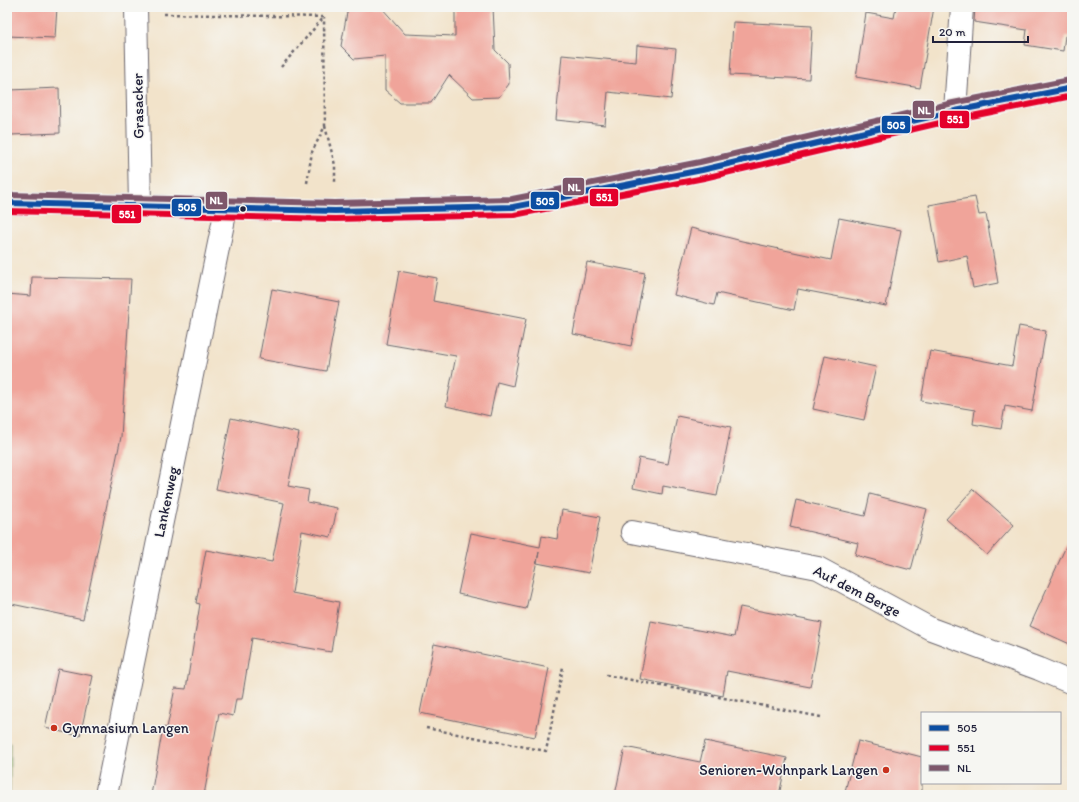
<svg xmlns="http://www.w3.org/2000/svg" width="1079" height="802" viewBox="0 0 1079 802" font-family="Itim,sans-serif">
	<rect width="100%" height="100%" fill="#f6f6f2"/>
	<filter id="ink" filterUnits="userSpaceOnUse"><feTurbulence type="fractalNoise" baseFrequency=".025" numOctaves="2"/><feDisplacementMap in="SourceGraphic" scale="8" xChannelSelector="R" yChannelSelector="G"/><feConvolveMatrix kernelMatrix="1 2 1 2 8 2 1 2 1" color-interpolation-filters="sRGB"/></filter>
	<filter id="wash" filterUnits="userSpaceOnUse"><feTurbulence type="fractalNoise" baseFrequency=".012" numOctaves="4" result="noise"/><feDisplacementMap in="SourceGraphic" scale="16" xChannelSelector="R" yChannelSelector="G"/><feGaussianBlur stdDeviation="0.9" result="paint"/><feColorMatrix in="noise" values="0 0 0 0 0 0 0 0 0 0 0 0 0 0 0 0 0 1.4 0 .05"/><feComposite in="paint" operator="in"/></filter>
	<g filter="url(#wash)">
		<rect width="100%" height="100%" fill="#f2e3ca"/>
		<rect fill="#9cc36f" stroke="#5f7255" x="7" y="743" width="3" height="49"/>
		<g id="blocks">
			<g fill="#f0a49a">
				<polygon points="7,7 57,7 55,38 7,36"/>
				<polygon points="348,7 381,7 405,34 455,36 455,7 493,7 495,50 508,63 509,84 499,97 473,98 449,75 431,103 400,103 385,90 385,56 354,59 341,46"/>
				<polygon points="896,7 934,7 920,88 856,77 866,13 894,18"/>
				<polygon points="975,7 1072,7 1072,37 1065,36 1063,51 1025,45 1027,30 974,22"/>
				<polygon points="733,22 812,26 809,79 730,75"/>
				<polygon points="637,45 676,49 671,99 608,92 605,125 556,120 562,55 636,62"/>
				<polygon points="59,88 60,133 11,135 10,90"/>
				<polygon points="975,197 979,215 986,214 998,283 973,288 967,256 939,262 929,205"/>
				<polygon points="839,218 901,230 886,306 798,289 794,310 717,293 714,305 674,295 691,228 742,241 831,260"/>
				<polygon points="587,262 645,273 631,346 573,334"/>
				<polygon points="399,271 437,278 433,301 526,319 513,386 497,382 490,416 446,406 456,356 386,344"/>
				<polygon points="32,277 131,279 121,437 83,619 7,603 7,294 31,296"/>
				<polygon points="272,289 339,302 326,371 259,359"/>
				<polygon points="1019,326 1046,331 1032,411 1005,406 1001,429 973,424 975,410 921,401 930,351 1012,366"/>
				<polygon points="825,356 876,367 864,420 813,409"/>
				<polygon points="677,416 731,427 717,496 663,486 662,494 633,488 639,458 668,464"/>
				<polygon points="231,418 299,433 288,486 309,490 307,502 337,508 331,537 302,531 292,593 339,602 331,652 252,638 242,699 236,699 233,716 219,713 204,795 151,795 163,727 167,728 175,688 186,689 200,604 196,603 206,550 272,562 284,503 216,489"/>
				<polygon points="973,489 1014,525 987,555 946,519"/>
				<polygon points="870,494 927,509 911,570 855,555 858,543 790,527 796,500 865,516"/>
				<polygon points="562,510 600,517 589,573 537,563 539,552 526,609 458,594 471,533 540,547 542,536 557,539"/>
				<polygon points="1072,533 1072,645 1030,626"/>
				<polygon points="740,607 822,623 810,687 727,671 723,696 640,679 651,621 734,637"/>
				<polygon points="434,644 549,668 535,737 420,713"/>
				<polygon points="58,669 93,676 80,736 45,728"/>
				<polygon points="705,741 787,758 779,795 615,795 625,747 700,762"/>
				<polygon points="858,741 922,757 922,795 844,795"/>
			</g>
		</g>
	</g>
	<g filter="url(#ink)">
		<use href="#blocks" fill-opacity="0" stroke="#6b666d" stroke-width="1"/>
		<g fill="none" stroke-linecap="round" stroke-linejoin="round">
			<defs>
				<g id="street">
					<polyline points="136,7 140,206"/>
					<polyline points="955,111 962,7"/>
					<polyline points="632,532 818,568 931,629 1039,669 1072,683"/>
					<polyline points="106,795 226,209"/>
				</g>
				<polyline id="secondary" points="7,203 335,211 513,207 702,170 955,111 1072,88"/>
			</defs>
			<use href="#street" stroke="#6b666d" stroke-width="24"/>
			<use href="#secondary" stroke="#6b666d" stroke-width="24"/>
			<g stroke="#6b666d" stroke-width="2.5" stroke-dasharray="3 3" stroke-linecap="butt">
				<polyline points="164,14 324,17"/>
				<polyline points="281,67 324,17"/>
				<polyline points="325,126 335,165 335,184"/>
				<polyline points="307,183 312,152 325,126 324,17"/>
				<polyline points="606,675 821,717"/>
				<polyline points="426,728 546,751 563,667"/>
			</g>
			<use href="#street" stroke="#fff" stroke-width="22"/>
			<use href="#secondary" stroke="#f9e7c3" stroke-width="22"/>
			<defs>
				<polyline id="bus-1" points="7,203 335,211 513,207 702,170 955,111 1072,88"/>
				<polyline id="bus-2" points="7,211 335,219 514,215 704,178 957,119 1072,96"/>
				<polyline id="bus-3" points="7,195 335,203 512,199 700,162 953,103 1070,80"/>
			</defs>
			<use href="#bus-1" stroke="#f6f6f2" stroke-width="9"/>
			<use href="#bus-2" stroke="#f6f6f2" stroke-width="9"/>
			<use href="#bus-3" stroke="#f6f6f2" stroke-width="9"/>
			<use href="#bus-1" stroke="#0b4ea2" stroke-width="6"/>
			<use href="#bus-2" stroke="#e4002b" stroke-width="6"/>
			<use href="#bus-3" stroke="#7e576b" stroke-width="6"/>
		</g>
	</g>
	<circle fill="#22223b" stroke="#f6f6f2" stroke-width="1.5" cx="243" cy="209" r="3.5"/>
	<g fill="#c8321e" stroke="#f6f6f2" stroke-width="1.5">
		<circle cx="54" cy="728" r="4"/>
		<circle cx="886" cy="770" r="4"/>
	</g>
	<g text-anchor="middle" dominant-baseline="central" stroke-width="3" stroke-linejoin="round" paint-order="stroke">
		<g font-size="15" fill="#22223b" stroke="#f6f6f2">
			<text transform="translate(138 106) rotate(-91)">Grasacker</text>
			<text transform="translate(166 502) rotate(-78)">Lankenweg</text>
			<text transform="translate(857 591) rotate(27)">Auf dem Berge</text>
		</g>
		<g font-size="15" fill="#22223b" stroke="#f6f6f2" text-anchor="start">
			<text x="62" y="728">Gymnasium Langen</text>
			<text x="878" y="770" text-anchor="end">Senioren-Wohnpark Langen</text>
		</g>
	</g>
	<g stroke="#f6f6f2" stroke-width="1.5">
		<rect x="912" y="100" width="23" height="19" rx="4" fill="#7e576b"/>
		<rect x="939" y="110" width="31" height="19" rx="4" fill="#e4002b"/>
		<rect x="881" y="115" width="30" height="19" rx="4" fill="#0b4ea2"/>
		<rect x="562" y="177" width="23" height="19" rx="4" fill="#7e576b"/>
		<rect x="589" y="188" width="30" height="19" rx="4" fill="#e4002b"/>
		<rect x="205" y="191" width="23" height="19" rx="4" fill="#7e576b"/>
		<rect x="530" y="191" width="30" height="19" rx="4" fill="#0b4ea2"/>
		<rect x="171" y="198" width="31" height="19" rx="4" fill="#0b4ea2"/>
		<rect x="111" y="204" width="31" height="20" rx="4" fill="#e4002b"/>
	</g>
	<g font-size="11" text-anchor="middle" font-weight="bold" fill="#fff">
		<text x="924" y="114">NL</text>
		<text x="955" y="123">551</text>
		<text x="896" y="129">505</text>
		<text x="574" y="191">NL</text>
		<text x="604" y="201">551</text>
		<text x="216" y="204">NL</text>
		<text x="545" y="205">505</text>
		<text x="187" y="211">505</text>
		<text x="127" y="218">551</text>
	</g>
	<rect width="1079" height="802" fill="none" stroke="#f6f6f2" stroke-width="24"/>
	<rect x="921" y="712" width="140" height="72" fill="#f6f6f2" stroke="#a1a1a9"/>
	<rect x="929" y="725" width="20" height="6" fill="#0b4ea2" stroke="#a1a1a9"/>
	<text x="957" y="732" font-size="12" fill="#22223b">505</text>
	<rect x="929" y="745" width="20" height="6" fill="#e4002b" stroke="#a1a1a9"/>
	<text x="957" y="752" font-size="12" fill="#22223b">551</text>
	<rect x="929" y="765" width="20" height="6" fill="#7e576b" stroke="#a1a1a9"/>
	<text x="957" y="772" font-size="12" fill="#22223b">NL</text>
	<path d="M933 36v6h95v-6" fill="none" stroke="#22223b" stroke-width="2"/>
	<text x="939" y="36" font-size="12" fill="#22223b" stroke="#f6f6f2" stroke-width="3" paint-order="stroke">20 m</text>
</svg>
